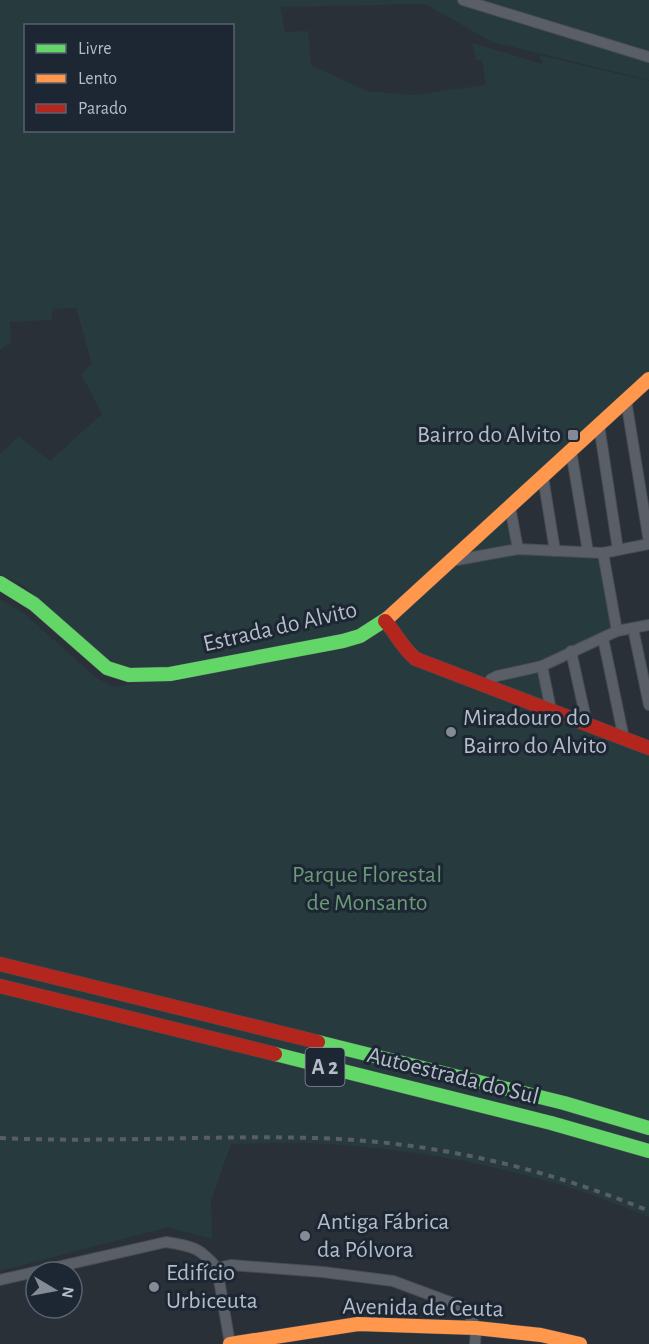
<svg xmlns="http://www.w3.org/2000/svg" width="649" height="1344" viewBox="0 0 649 1344" font-family="'Alegreya Sans',sans-serif">
	<rect width="100%" height="100%" fill="#2a3038"/>
	<path fill="#273a3e" fill-rule="evenodd" d="M 0,0 L 649,0 L 649,80 L 492,42 L 425,4 L 279,7 L 281,10 L 285,32 L 308,31 L 311,65 L 367,91 L 413,95 L 486,85 L 482,60 L 476,60 L 472,43 L 543,64 L 539,55 L 649,81 L 649,375 L 509,502 L 516,544 L 602,548 L 618,630 L 539,664 L 546,702 L 649,744 L 649,1217 C 545,1173 438,1151 326,1144 C 295,1141 262,1144 231,1144 L 211,1201 L 212,1239 L 168,1227 L 0,1271 L 0,599 L 25,614 L 94,676 L 113,687 L 231,668 L 238,654 L 167,668 L 131,670 L 102,657 L 24,586 L 0,574 L 0,454 L 19,436 L 50,461 L 102,414 L 81,374 L 92,364 L 76,308 L 53,309 L 51,320 L 10,322 L 11,342 L 0,350 ZM 26,26 L 232,26 L 232,130 L 26,130 Z"/>
	<g fill="none" stroke-linecap="round" stroke-linejoin="round">
		<defs>
			<g id="street">
				<polyline points="463,0 649,57"/>
				<polyline points="626,400 649,542"/>
				<polyline points="599,425 618,550"/>
				<polyline points="571,451 588,552"/>
				<polyline points="543,477 555,551"/>
				<polyline points="510,507 518,549"/>
				<polyline points="603,553 617,631"/>
				<polyline points="453,558 457,560 518,549 603,553 649,544"/>
				<polyline points="633,628 649,705"/>
				<polyline points="603,638 624,739"/>
				<polyline points="571,651 587,724"/>
				<polyline points="542,666 551,710"/>
				<polyline points="487,686 491,679 497,676 542,666 617,631 649,625"/>
				<polyline points="217,1268 230,1344"/>
				<path d="M 0,1280 L 166,1242 C 193,1246 200,1248 217,1268 L 231,1265 L 323,1272 L 393,1281 L 466,1308 L 476,1328 L 475,1344"/>
			</g>
			<g id="fast">
				<polyline points="0,583 34,604 107,668 129,675 170,674 343,641 360,636 388,618"/>
				<polyline points="318,1042 564,1103 649,1128"/>
				<polyline points="275,1054 551,1123 649,1151"/>
			</g>
			<g id="slow">
				<polyline points="388,618 649,379"/>
				<polyline points="230,1344 358,1324 476,1328 541,1335 580,1344"/>
			</g>
			<g id="jam">
				<path d="M 385,621 C 397,634 402,648 416,659 L 649,748"/>
				<polyline points="0,964 318,1042"/>
				<polyline points="0,986 275,1054"/>
			</g>
		</defs>
		<use href="#street" stroke="#484c53" stroke-width="12"/>
		<use href="#fast" stroke="#484c53" stroke-width="15"/>
		<use href="#slow" stroke="#484c53" stroke-width="15"/>
		<use href="#jam" stroke="#484c53" stroke-width="15"/>
		<use href="#street" stroke="#5a5e66" stroke-width="10"/>
		<use href="#fast" stroke="#63d668" stroke-width="14"/>
		<use href="#slow" stroke="#ff974d" stroke-width="14"/>
		<use href="#jam" stroke="#b3261e" stroke-width="14"/>
		<path stroke="#595d64" stroke-width="4" stroke-dasharray="6 6" stroke-linecap="butt" d="M 0,1138 C 104,1143 209,1135 314,1138 C 429,1141 543,1167 649,1211"/>
	</g>
	<g fill="#848b96" stroke="#1d2633" stroke-width="2">
		<rect x="567" y="429" width="12" height="12" rx="3"/>
		<circle cx="451" cy="732" r="6"/>
		<circle cx="305" cy="1236" r="6"/>
		<circle cx="154" cy="1287" r="6"/>
	</g>
	<g text-anchor="middle" dominant-baseline="central" stroke-width="6" stroke-linejoin="round" paint-order="stroke">
		<rect fill="#1d2633" stroke="#878f9c" stroke-width="1.5" x="305.5" y="1048" width="39" height="38" rx="4.5"/>
		<g font-size="22" font-weight="bold" fill="#b4bcc9">
			<text x="325" y="1067">A 2</text>
		</g>
		<g font-size="24" fill="#b4bcc9" stroke="#1d2633" text-anchor="start">
			<text x="561" y="435" text-anchor="end">Bairro do Alvito</text>
			<text x="463" y="718">Miradouro do<tspan x="463" dy="28">Bairro do Alvito</tspan></text>
			<text x="317" y="1222">Antiga Fábrica<tspan x="317" dy="28">da Pólvora</tspan></text>
			<text x="166" y="1273">Edifício<tspan x="166" dy="28">Urbiceuta</tspan></text>
		</g>
		<g font-size="24" fill="#b4bcc9" stroke="#1d2633">
			<text transform="translate(280 627) rotate(-13)">Estrada do Alvito</text>
			<text transform="translate(453 1076) rotate(14)">Autoestrada do Sul</text>
			<text transform="translate(423 1308) rotate(1)">Avenida de Ceuta</text>
		</g>
		<g font-size="24" fill="#6b9a76" stroke="#1d2633">
			<text x="367" y="875">Parque Florestal<tspan x="367" dy="28">de Monsanto</tspan></text>
		</g>
	</g>
	<rect x="24" y="24" width="210" height="108" fill="#1d2633" stroke="#59626f" stroke-width="1.5"/>
	<rect x="36" y="44" width="30" height="9" fill="#63d668" stroke="#59626f" stroke-width="1.5"/>
	<text x="78" y="54" font-size="18" fill="#b4bcc9">Livre</text>
	<rect x="36" y="74" width="30" height="9" fill="#ff974d" stroke="#59626f" stroke-width="1.5"/>
	<text x="78" y="84" font-size="18" fill="#b4bcc9">Lento</text>
	<rect x="36" y="104" width="30" height="9" fill="#b3261e" stroke="#59626f" stroke-width="1.5"/>
	<text x="78" y="114" font-size="18" fill="#b4bcc9">Parado</text>
	<g transform="translate(54 1290) rotate(100)"><circle r="28" fill="#1d2633" stroke="#59626f" stroke-width="1.5"/>
	<path d="M0-4.5L10 22L0 15L-10 22Z" fill="#848b96"/>
	<text y="-9" font-size="16" font-weight="bold" text-anchor="middle" fill="#b4bcc9">N</text>
	</g>
</svg>
